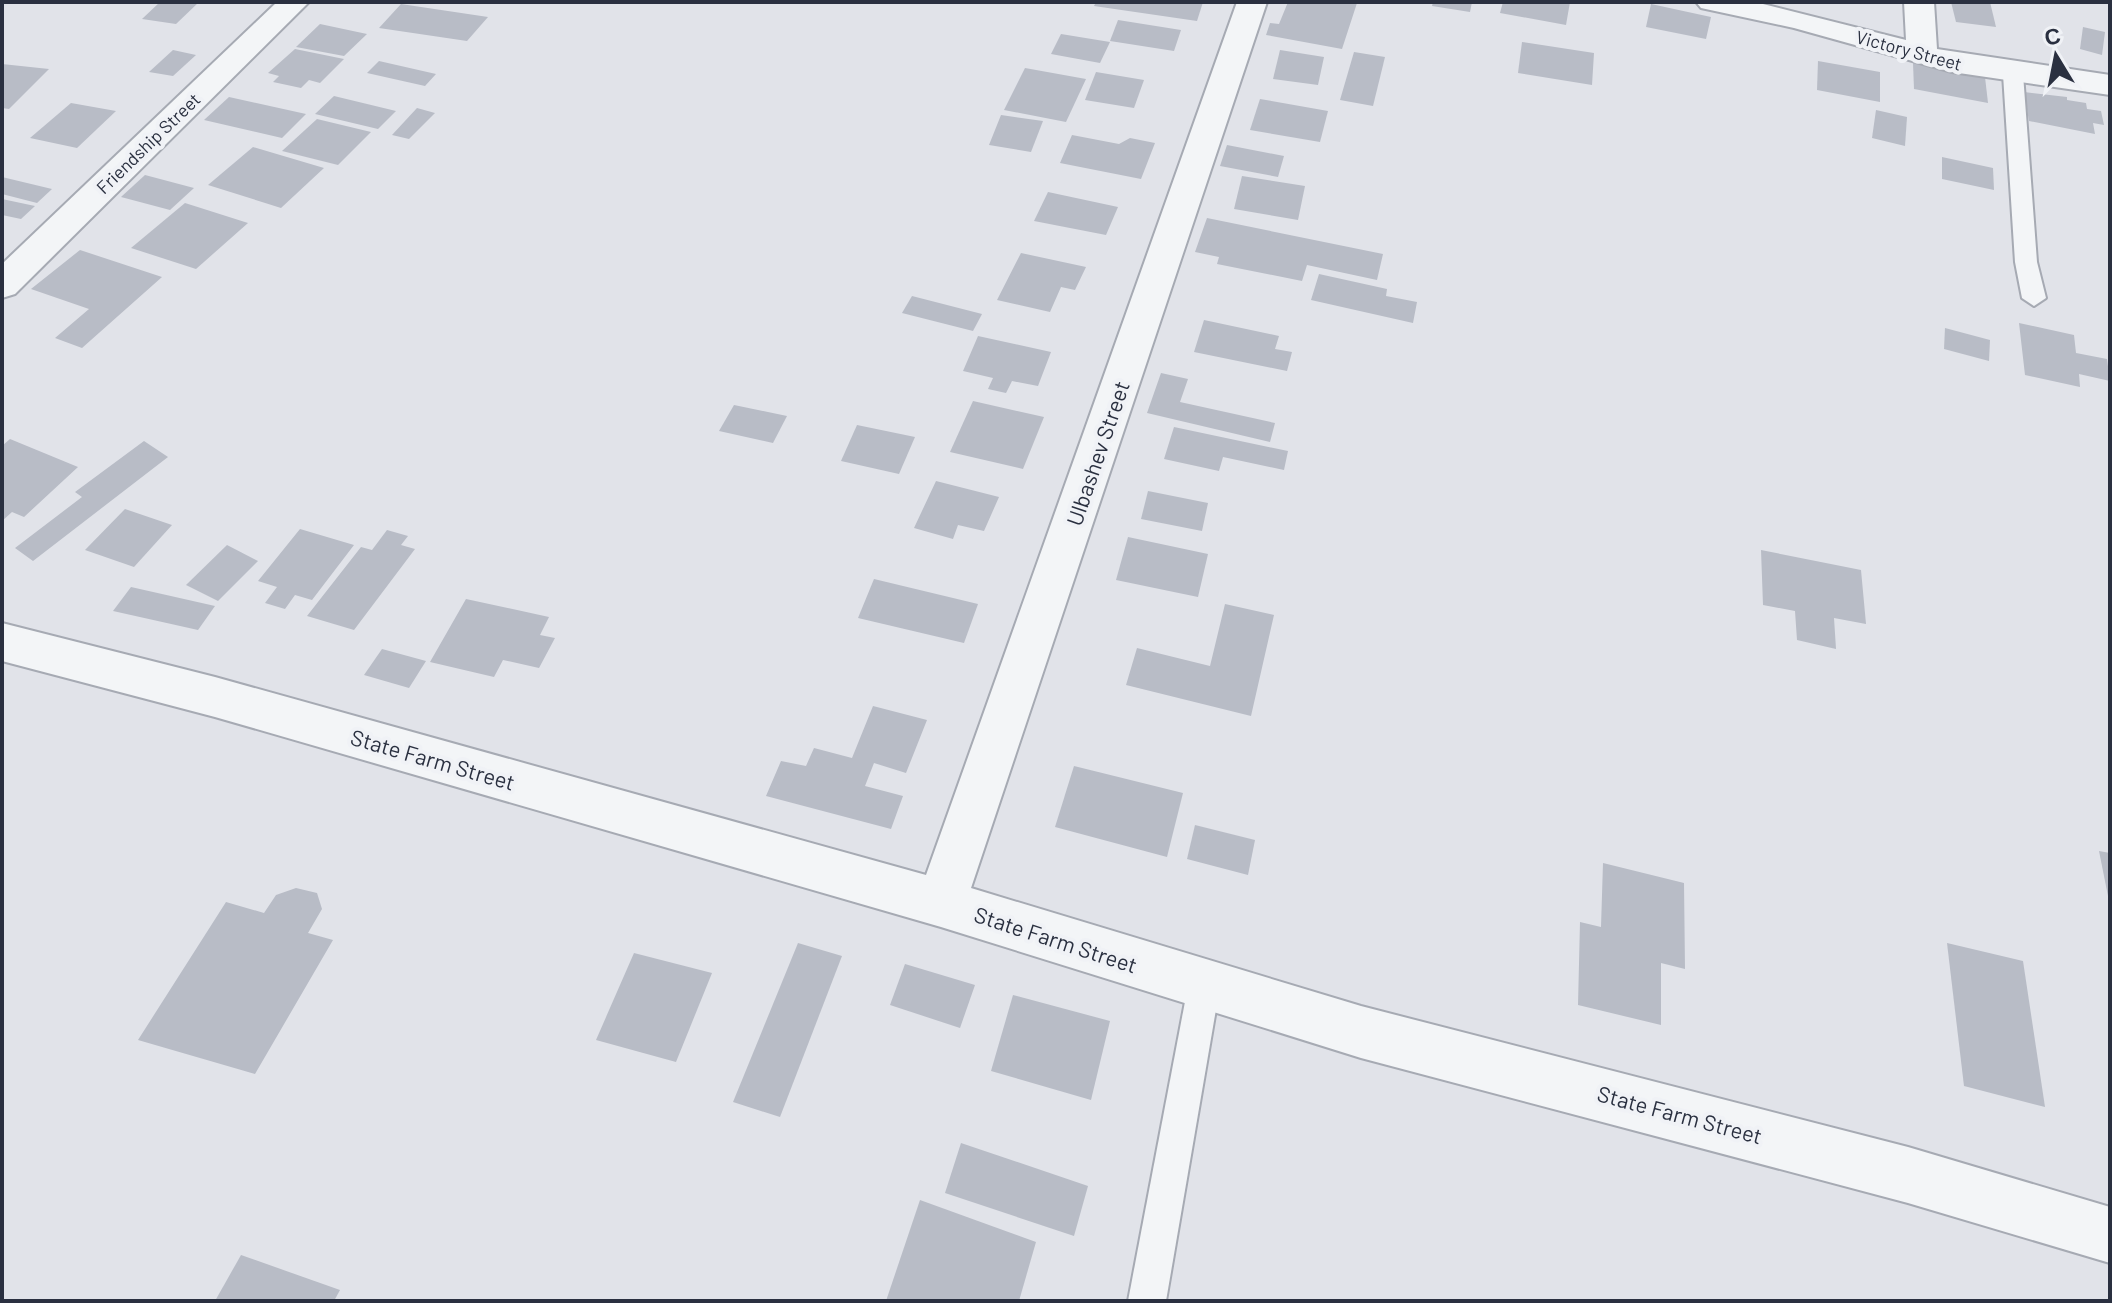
<svg xmlns="http://www.w3.org/2000/svg" width="2112" height="1303" viewBox="0 0 2112 1303" font-family="Barlow,sans-serif">
	<rect width="100%" height="100%" fill="#e1e3e9"/>
	<g fill="#b8bcc6">
		<polygon points="160,2 199,2 176,24 142,19"/>
		<polygon points="1096,2 1203,2 1197,21 1094,6"/>
		<polygon points="1288,2 1357,3 1342,49 1266,35 1270,23 1279,24"/>
		<polygon points="1433,2 1472,2 1470,12 1432,6"/>
		<polygon points="1503,2 1570,2 1566,25 1500,13"/>
		<polygon points="1951,2 1990,2 1996,27 1956,22"/>
		<polygon points="401,4 488,17 467,41 379,28"/>
		<polygon points="1651,4 1711,17 1706,39 1646,27"/>
		<polygon points="1118,20 1181,30 1174,51 1110,41"/>
		<polygon points="320,24 367,34 344,56 296,47"/>
		<polygon points="2083,27 2105,32 2102,55 2080,49"/>
		<polygon points="1061,34 1110,42 1100,63 1051,54"/>
		<polygon points="1522,42 1594,53 1592,85 1518,73"/>
		<polygon points="295,49 344,59 320,83 309,80 301,88 273,82 279,76 268,73"/>
		<polygon points="173,50 196,55 173,76 149,72"/>
		<polygon points="1280,50 1324,57 1318,85 1273,79"/>
		<polygon points="1354,52 1385,57 1373,106 1340,100"/>
		<polygon points="379,61 436,74 425,86 367,73"/>
		<polygon points="1818,61 1880,72 1880,102 1817,90"/>
		<polygon points="1913,63 1985,77 1988,103 1914,89"/>
		<polygon points="2,64 49,69 9,109 2,108"/>
		<polygon points="1025,68 1086,79 1066,122 1004,110"/>
		<polygon points="1096,72 1144,80 1134,108 1085,100"/>
		<polygon points="2024,92 2067,97 2067,100 2086,103 2087,109 2101,111 2104,125 2093,123 2095,134 2029,121"/>
		<polygon points="334,96 396,111 378,129 315,114"/>
		<polygon points="229,97 306,114 282,138 204,120"/>
		<polygon points="1260,99 1328,111 1320,142 1250,130"/>
		<polygon points="71,103 116,111 77,148 30,138"/>
		<polygon points="417,108 435,113 409,139 392,135"/>
		<polygon points="1876,110 1907,117 1905,146 1872,138"/>
		<polygon points="1001,115 1043,121 1031,152 989,145"/>
		<polygon points="317,119 371,132 338,165 282,151"/>
		<polygon points="1072,135 1119,144 1130,138 1155,143 1141,179 1060,163"/>
		<polygon points="1227,145 1284,156 1278,177 1220,166"/>
		<polygon points="253,147 324,168 281,208 208,185"/>
		<polygon points="1942,157 1993,168 1994,190 1942,179"/>
		<polygon points="145,175 194,188 170,210 121,197"/>
		<polygon points="1242,176 1305,186 1298,220 1234,209"/>
		<polygon points="2,177 52,189 37,203 2,194"/>
		<polygon points="1048,192 1118,207 1106,235 1034,221"/>
		<polygon points="2,199 35,206 21,219 2,215"/>
		<polygon points="185,203 248,223 196,269 131,248"/>
		<polygon points="1207,218 1383,254 1377,280 1307,265 1302,281 1217,264 1219,257 1195,252"/>
		<polygon points="80,250 162,277 82,348 55,338 89,309 31,289"/>
		<polygon points="1021,253 1086,267 1075,290 1061,287 1050,312 997,300"/>
		<polygon points="1319,274 1387,289 1386,296 1417,302 1413,323 1311,300"/>
		<polygon points="912,296 982,314 973,331 902,313"/>
		<polygon points="1204,320 1279,336 1275,349 1292,352 1287,371 1194,352"/>
		<polygon points="2019,323 2074,335 2076,353 2107,359 2110,381 2079,374 2080,387 2025,375"/>
		<polygon points="1945,328 1990,340 1989,361 1944,349"/>
		<polygon points="978,336 1051,352 1038,386 1012,381 1006,393 988,389 993,378 963,371"/>
		<polygon points="1161,373 1188,379 1180,402 1275,423 1270,442 1147,413"/>
		<polygon points="973,401 1044,417 1023,469 950,452"/>
		<polygon points="734,405 787,416 773,443 719,431"/>
		<polygon points="857,425 915,437 899,474 841,461"/>
		<polygon points="1174,427 1288,451 1284,470 1223,457 1219,471 1164,459"/>
		<polygon points="10,439 78,467 24,517 12,512 2,521 2,446"/>
		<polygon points="144,441 168,457 33,561 15,548 82,497 75,492"/>
		<polygon points="936,481 999,497 984,531 958,525 953,539 914,528"/>
		<polygon points="1148,491 1208,503 1202,531 1141,519"/>
		<polygon points="125,509 172,525 134,567 85,550"/>
		<polygon points="300,529 354,545 312,600 295,595 285,609 265,603 277,587 258,581"/>
		<polygon points="387,530 408,536 401,545 415,549 354,630 307,616 361,547 372,550"/>
		<polygon points="1128,537 1208,554 1198,597 1116,580"/>
		<polygon points="227,545 258,561 218,601 186,585"/>
		<polygon points="1761,550 1861,570 1866,624 1834,618 1836,649 1797,640 1795,611 1763,605"/>
		<polygon points="874,579 978,604 964,643 858,618"/>
		<polygon points="131,587 215,606 198,630 113,611"/>
		<polygon points="466,599 549,617 540,635 555,638 539,668 503,660 494,677 430,662"/>
		<polygon points="1225,604 1274,615 1251,716 1126,685 1137,648 1210,666"/>
		<polygon points="382,649 426,661 409,688 364,675"/>
		<polygon points="873,706 927,720 906,773 874,763 865,786 903,796 891,829 766,796 781,761 806,766 814,748 852,758"/>
		<polygon points="1074,766 1183,793 1167,857 1055,827"/>
		<polygon points="1195,825 1255,840 1248,875 1187,859"/>
		<polygon points="2099,851 2110,853 2110,901 2109,901"/>
		<polygon points="1603,863 1684,883 1685,969 1661,963 1661,1025 1578,1005 1580,922 1601,927"/>
		<polygon points="296,888 317,893 322,909 308,933 333,940 255,1074 138,1040 226,902 264,913 276,895"/>
		<polygon points="798,943 842,956 780,1117 733,1102"/>
		<polygon points="1947,943 2023,961 2045,1107 1964,1086"/>
		<polygon points="634,953 712,973 676,1062 596,1040"/>
		<polygon points="905,964 975,985 960,1028 890,1005"/>
		<polygon points="1013,995 1110,1021 1091,1100 991,1071"/>
		<polygon points="961,1143 1088,1186 1074,1236 945,1193"/>
		<polygon points="920,1200 1036,1242 1019,1301 886,1301"/>
		<polygon points="241,1255 340,1290 334,1301 215,1301"/>
	</g>
	<g fill="none" stroke-linecap="round" stroke-linejoin="round">
		<defs>
			<g id="lane">
				<polygon points="2013,68 2023,74 2037,262 2046,298 2034,306 2022,298 2015,262 2003,74"/>
				<polygon points="1204,970 1216,974 1220,986 1166,1301 1128,1301 1188,986 1192,974"/>
			</g>
			<g id="street">
				<polygon points="277,2 309,2 15,294 2,298 2,264"/>
				<polygon points="1237,2 1267,2 971,888 1361,1006 1908,1147 2110,1207 2110,1263 1908,1203 1361,1058 941,927 215,717 2,661 2,623 215,677 926,875"/>
				<polygon points="1696,2 1755,2 1906,40 1904,2 1934,2 1937,49 2110,75 2110,95 1952,72 1794,28 1701,8"/>
			</g>
		</defs>
		<use href="#lane" stroke="#a6aab3" stroke-width="4"/>
		<use href="#street" stroke="#a6aab3" stroke-width="4"/>
		<use href="#lane" fill="#f3f5f7" fill-rule="evenodd"/>
		<use href="#street" fill="#f3f5f7" fill-rule="evenodd"/>
	</g>
	<g text-anchor="middle" dominant-baseline="central" stroke-width="8" stroke-linejoin="round" paint-order="stroke">
		<g font-size="18" fill="#2a3040" stroke="#f0f2f6">
			<text transform="translate(1909 50) rotate(15)">Victory Street</text>
			<text transform="translate(148 143) rotate(-44)">Friendship Street</text>
		</g>
		<g font-size="22" fill="#2a3040" stroke="#f0f2f6">
			<text transform="translate(1097 453) rotate(-71)">Ulbashev Street</text>
			<text transform="translate(433 759) rotate(16)">State Farm Street</text>
			<text transform="translate(1056 939) rotate(18)">State Farm Street</text>
			<text transform="translate(1680 1114) rotate(15)">State Farm Street</text>
		</g>
	</g>
	<rect width="2112" height="1303" fill="none" stroke="#2a3040" stroke-width="8"/>
	<g transform="translate(2056 56) rotate(350)" stroke="#f0f2f6" stroke-width="6" paint-order="stroke">
	<path d="M0-6L14 30L0 20L-14 30Z" fill="#2a3040"/>
	<text y="-12" font-size="22" font-weight="bold" text-anchor="middle" fill="#2a3040">С</text>
	</g>
</svg>
